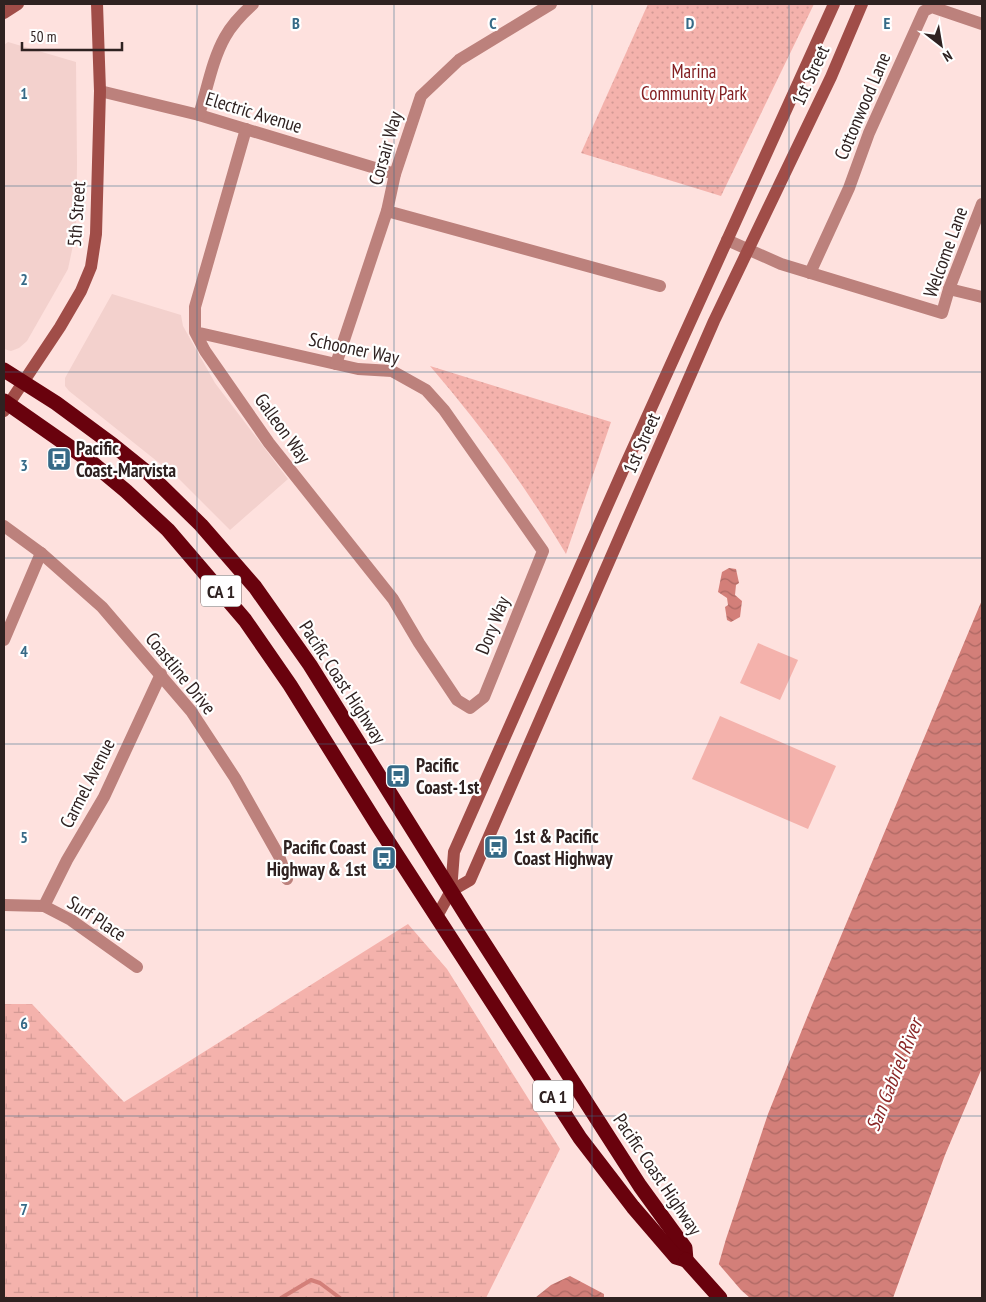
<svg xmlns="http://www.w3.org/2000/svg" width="986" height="1302" viewBox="0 0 986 1302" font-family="'PT Sans Narrow',sans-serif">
	<defs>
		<pattern id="grass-dots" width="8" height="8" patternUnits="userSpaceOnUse" patternTransform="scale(1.25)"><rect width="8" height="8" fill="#f4b2ac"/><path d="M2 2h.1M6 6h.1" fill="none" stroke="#d29994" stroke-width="1.8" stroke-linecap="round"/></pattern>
		<pattern id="wetland-marsh" width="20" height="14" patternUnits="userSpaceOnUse" patternTransform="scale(1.25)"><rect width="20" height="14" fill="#f4b2ac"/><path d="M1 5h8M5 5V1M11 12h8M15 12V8" fill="none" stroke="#d29994"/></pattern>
		<pattern id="water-waves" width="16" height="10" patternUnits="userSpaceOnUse" patternTransform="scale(1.25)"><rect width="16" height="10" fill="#d37f79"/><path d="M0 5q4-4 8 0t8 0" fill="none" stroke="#ac6863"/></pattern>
	</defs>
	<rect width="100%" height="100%" fill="#fee1de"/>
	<g fill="#f3d1cd">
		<polygon points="8,42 76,62 77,164 76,231 68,269 27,341 19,348 11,351 4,349 4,45"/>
		<polygon points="112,294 181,315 183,326 215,383 288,479 230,530 178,478 69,391 65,386 65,378"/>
	</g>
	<g fill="url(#grass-dots)">
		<polygon points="648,4 814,4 721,196 581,153"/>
		<path d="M 430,366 L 611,422 L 566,554 C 526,487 481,425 430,366 Z"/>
	</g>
	<polygon fill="url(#wetland-marsh)" points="408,924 447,969 560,1149 486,1298 4,1298 4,1004 32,1004 124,1102"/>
	<g fill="#f4b2ac">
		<polygon points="758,643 798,660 780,700 740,683"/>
		<polygon points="720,716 836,766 808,829 692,779"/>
	</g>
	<g fill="url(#water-waves)">
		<polygon points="729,568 736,569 739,583 736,585 735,595 742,601 740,617 731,622 727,620 725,607 728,605 727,598 718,592 722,572"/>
		<polygon points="982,600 982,1068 945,1155 893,1298 709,1298 726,1239 768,1114 812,1005"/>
		<polygon points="570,1276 604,1294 604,1298 535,1298 551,1285"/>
	</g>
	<polygon fill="#fee1de" points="717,1262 741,1290 750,1298 707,1298"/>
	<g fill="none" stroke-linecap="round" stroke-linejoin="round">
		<polyline stroke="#d37f79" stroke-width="4" points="281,1298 311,1280 320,1283 340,1298"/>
		<g stroke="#bc817c" stroke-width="12">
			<polyline points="100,91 199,115 395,174"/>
			<path d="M 199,115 C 207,90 212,60 225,37 C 232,24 243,13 253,4"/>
			<polyline points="387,211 660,286"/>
			<polyline points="727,240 781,264 942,313 949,289 982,204"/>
			<polyline points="810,273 849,188 869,133 924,11 932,7 982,24"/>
			<polyline points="949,289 982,297"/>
			<polyline points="195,332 358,369 392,371 426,390 444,410 543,551 484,697 470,708 457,700 419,643 393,599 269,443 205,351 195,332 195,307 246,129"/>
			<polyline points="336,364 387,211 395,174 421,96 459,60 551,4"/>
			<polyline points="4,526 41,553 102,607 191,711 235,778 279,856 287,879"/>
			<polyline points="4,640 41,553"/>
			<polyline points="4,905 44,906 71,920 137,967"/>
			<polyline points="44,906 67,860 104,797 161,674"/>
		</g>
		<g stroke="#a04d48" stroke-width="12">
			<polyline points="4,13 18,4"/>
			<polyline points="4,411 60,327 81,291 91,267 96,234 100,91 97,4"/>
			<polyline points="451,891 470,880 714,321 831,77 862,4"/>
			<polyline points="437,916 451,891 454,852 624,468 834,4"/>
		</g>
		<g stroke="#69020d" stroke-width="15">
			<polyline points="4,370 56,403 113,445 149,474 201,525 255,587 310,665 471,923 640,1186 685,1248 686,1260"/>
			<polyline points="4,401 90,461 126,491 168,530 245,620 290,685 378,826 580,1138 633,1207 676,1257 686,1260"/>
			<polyline points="686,1260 720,1298"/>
		</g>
	</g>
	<path fill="none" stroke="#366a87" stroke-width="1" stroke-opacity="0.55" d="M 197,4 L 197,1298M 394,4 L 394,1298M 592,4 L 592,1298M 789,4 L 789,1298M 4,186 L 982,186M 4,372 L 982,372M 4,558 L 982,558M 4,744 L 982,744M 4,930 L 982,930M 4,1116 L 982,1116"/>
	<defs>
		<symbol id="bus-square" viewBox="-11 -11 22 22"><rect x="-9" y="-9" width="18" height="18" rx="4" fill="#366a87" stroke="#fff"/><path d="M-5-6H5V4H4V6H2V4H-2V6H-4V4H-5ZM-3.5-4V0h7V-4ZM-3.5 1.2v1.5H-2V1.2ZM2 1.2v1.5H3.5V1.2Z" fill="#fff"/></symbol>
	</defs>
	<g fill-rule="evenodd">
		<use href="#bus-square" x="45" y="445" width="28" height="28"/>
		<use href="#bus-square" x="384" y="762" width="28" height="28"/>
		<use href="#bus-square" x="482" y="833" width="28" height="28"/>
		<use href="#bus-square" x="370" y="844" width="28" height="28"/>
	</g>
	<g text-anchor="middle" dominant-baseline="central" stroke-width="4.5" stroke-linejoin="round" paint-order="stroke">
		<g fill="#fff" stroke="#6d6464" stroke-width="1">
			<rect x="201" y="575.5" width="40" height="31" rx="4"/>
			<rect x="533" y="1080.5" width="40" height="31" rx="4"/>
		</g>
		<g font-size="18" font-weight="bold" fill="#2f2221">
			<text x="221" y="591">CA 1</text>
			<text x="553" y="1096">CA 1</text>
		</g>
		<g font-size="19" fill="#842022" stroke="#fff">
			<text x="694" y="71">Marina<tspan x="694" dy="22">Community Park</tspan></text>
		</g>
		<g font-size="19" fill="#2f2221" stroke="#fff">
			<text transform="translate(810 75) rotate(-65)">1st Street</text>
			<text transform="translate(862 106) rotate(-67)">Cottonwood Lane</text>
			<text transform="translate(254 112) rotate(17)">Electric Avenue</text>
			<text transform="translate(385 148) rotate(-74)">Corsair Way</text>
			<text transform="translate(76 214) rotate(-86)">5th Street</text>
			<text transform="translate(945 252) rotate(-70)">Welcome Lane</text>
			<text transform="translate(354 348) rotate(12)">Schooner Way</text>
			<text transform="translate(283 428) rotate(54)">Galleon Way</text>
			<text transform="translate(641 443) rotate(-66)">1st Street</text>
			<text transform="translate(492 625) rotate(-68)">Dory Way</text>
			<text transform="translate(181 673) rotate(51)">Coastline Drive</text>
			<text transform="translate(343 682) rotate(57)">Pacific Coast Highway</text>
			<text transform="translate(87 783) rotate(-63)">Carmel Avenue</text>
			<text transform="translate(97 918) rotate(33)">Surf Place</text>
			<text transform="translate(658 1174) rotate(56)">Pacific Coast Highway</text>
		</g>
		<g font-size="19" font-weight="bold" fill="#2f2221" stroke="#fff" text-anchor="start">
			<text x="76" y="448">Pacific<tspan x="76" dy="22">Coast-Marvista</tspan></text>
			<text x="416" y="765">Pacific<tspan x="416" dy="22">Coast-1st</tspan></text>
			<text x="514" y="836">1st &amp; Pacific<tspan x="514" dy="22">Coast Highway</tspan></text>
			<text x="366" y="847" text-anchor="end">Pacific Coast<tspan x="366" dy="22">Highway &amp; 1st</tspan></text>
		</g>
		<g font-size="20" font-style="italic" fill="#8a2727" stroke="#fff">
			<text transform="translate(894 1075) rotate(-68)">San Gabriel River</text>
		</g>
	</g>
	<g font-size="16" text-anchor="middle" font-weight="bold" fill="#366a87" stroke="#fff" stroke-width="4.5" stroke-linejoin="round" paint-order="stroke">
		<text x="296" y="29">B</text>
		<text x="493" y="29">C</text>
		<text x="690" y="29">D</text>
		<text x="887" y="29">E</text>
		<text x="24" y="99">1</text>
		<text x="24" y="285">2</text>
		<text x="24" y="471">3</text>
		<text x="24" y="657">4</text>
		<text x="24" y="843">5</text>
		<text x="24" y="1029">6</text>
		<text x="24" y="1215">7</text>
	</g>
	<rect width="986" height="1302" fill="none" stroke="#2f2221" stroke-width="10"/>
	<g transform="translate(941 45) rotate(149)" stroke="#ffffff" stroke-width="4" paint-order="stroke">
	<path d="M0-4L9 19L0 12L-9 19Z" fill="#2f2221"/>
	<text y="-8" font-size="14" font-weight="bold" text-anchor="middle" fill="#2f2221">N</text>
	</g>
	<path d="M22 42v8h100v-8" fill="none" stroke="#2f2221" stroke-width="2.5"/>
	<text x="30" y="42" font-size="15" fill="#2f2221" stroke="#ffffff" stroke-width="4" paint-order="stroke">50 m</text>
</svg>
